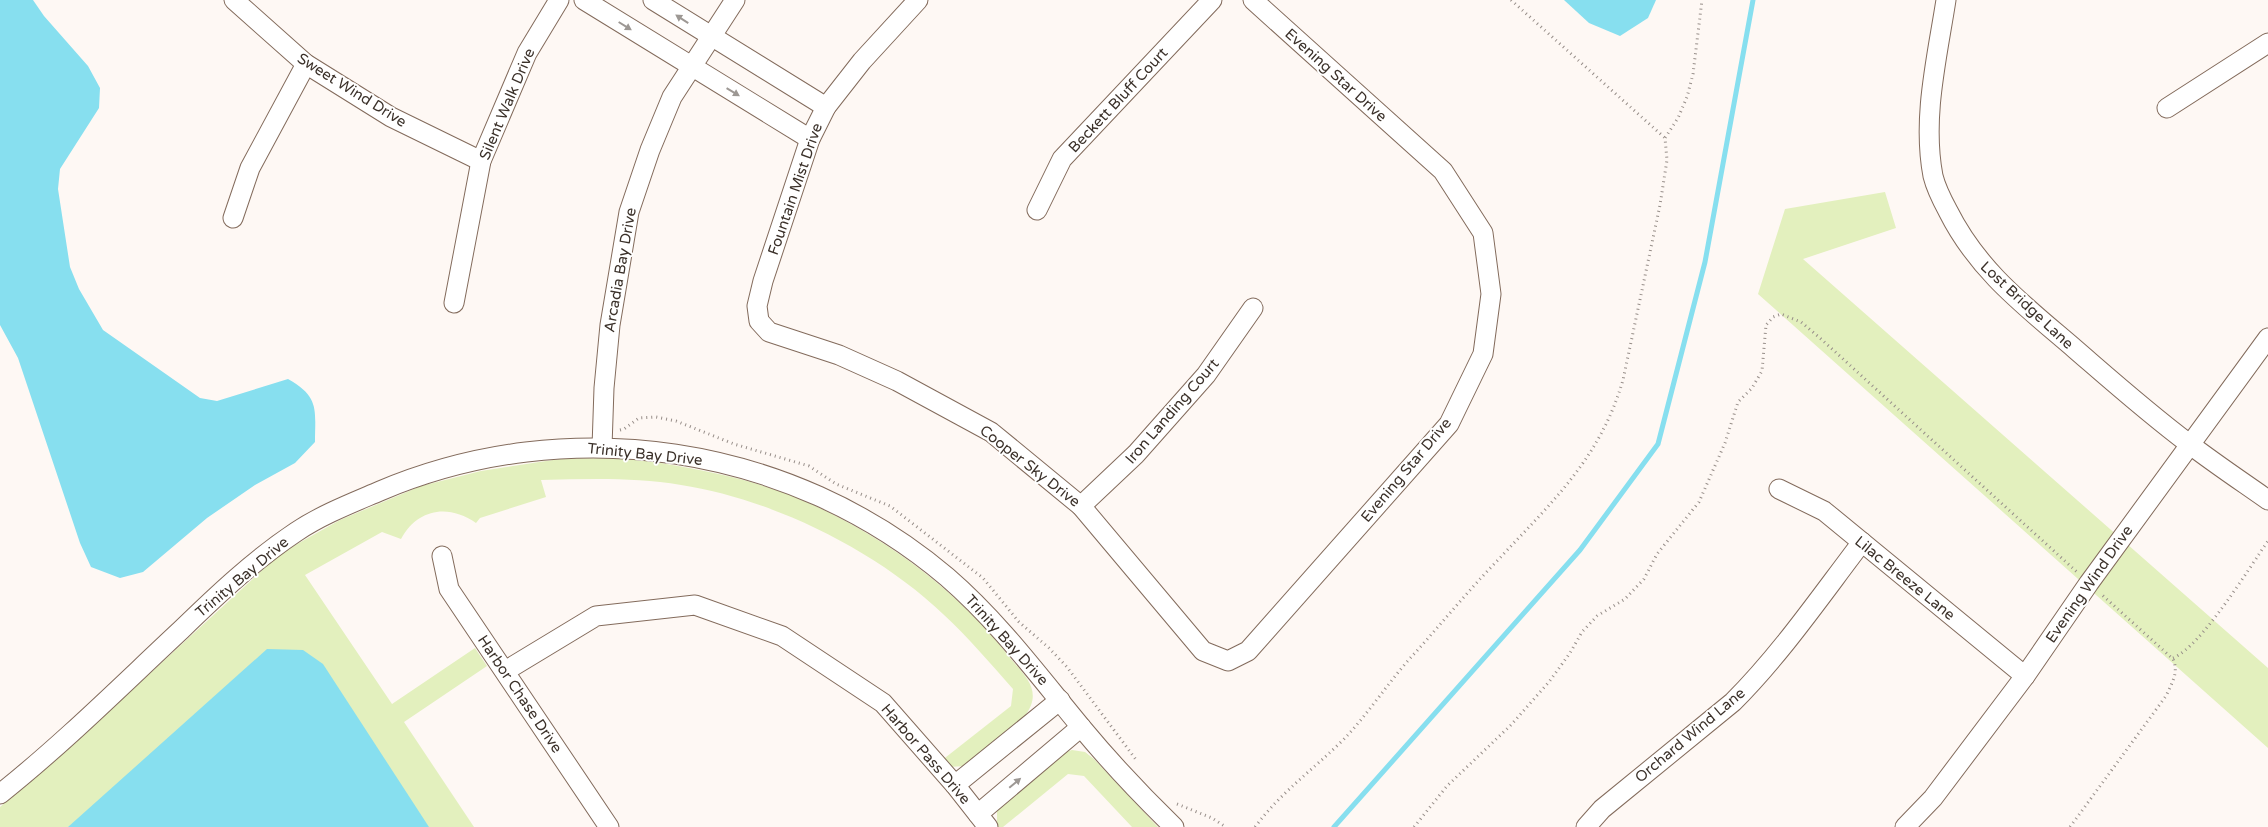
<svg xmlns="http://www.w3.org/2000/svg" width="2268" height="827" viewBox="0 0 2268 827" font-family="'Varela Round',sans-serif">
	<rect width="100%" height="100%" fill="#fef8f4"/>
	<g fill="#e3f0be">
		<polygon points="1885,192 1896,228 1803,259 2268,668 2268,748 1758,294 1785,209"/>
		<path d="M 566,458 C 591,459 617,457 641,460 C 689,467 737,476 782,492 C 865,523 952,583 1007,654 C 1024,676 1045,690 1024,717 L 965,766 L 949,767 L 941,761 L 1011,706 L 1013,689 C 990,663 968,637 943,614 C 876,550 772,499 681,485 C 634,477 588,479 541,480 L 546,497 L 480,518 L 476,523 C 449,504 418,508 401,539 L 382,532 L 305,575 L 392,704 L 475,648 L 487,666 L 404,722 L 474,827 L 0,827 L 0,807 L 84,734 L 281,553 L 340,520 L 421,486 L 481,471 Z"/>
		<polygon points="1072,750 1085,752 1094,759 1158,827 1132,827 1084,776 1068,774 1003,827 997,827 997,811 1001,805 1063,753"/>
	</g>
	<g fill="#87dfef">
		<path d="M 0,0 L 33,0 L 44,16 L 88,66 L 100,88 L 99,108 L 60,169 L 58,189 L 70,267 L 79,289 L 103,330 L 200,398 L 217,401 L 288,379 C 320,397 315,410 315,442 L 295,463 L 255,485 L 207,518 L 143,572 L 120,578 L 91,567 L 80,543 L 18,358 L 0,325 Z"/>
		<polygon points="1564,0 1656,0 1648,18 1620,36 1589,23"/>
		<polygon points="267,649 303,650 323,664 429,827 68,827"/>
	</g>
	<g fill="none" stroke-linecap="round" stroke-linejoin="round">
		<polyline stroke="#87dfef" stroke-width="5" points="1334,827 1580,550 1658,444 1705,262 1753,0"/>
		<defs>
			<g id="minor">
				<polyline points="234,0 306,64 391,117 481,161"/>
				<polyline points="584,0 810,139"/>
				<polyline points="653,0 826,107"/>
				<polyline points="918,0 862,61 826,107 810,139 763,281 757,306 759,321 769,332 839,355 897,381 991,432 1081,506 1203,651 1228,661 1248,651 1449,424 1483,354 1491,294 1483,233 1443,171 1253,0"/>
				<path d="M 1946,0 C 1937,58 1922,118 1933,176 C 1936,188 1942,200 1948,211 C 1978,271 2025,306 2075,349 C 2112,381 2148,413 2188,443 C 2214,463 2241,481 2268,500"/>
				<polyline points="2167,108 2268,43"/>
				<polyline points="1037,210 1062,159 1212,0"/>
				<polyline points="233,218 250,168 306,64"/>
				<polyline points="454,303 481,161 527,53 559,0"/>
				<polyline points="602,447 604,388 610,325 629,212 650,150 672,97 735,0"/>
				<polyline points="1779,489 1824,511 2025,676"/>
				<polyline points="1081,506 1136,454 1206,375 1253,308"/>
				<polyline points="442,556 449,589 609,827"/>
				<polyline points="505,671 596,616 695,605 782,636 883,703 955,785 988,827"/>
				<polyline points="955,785 1060,700"/>
				<path d="M 0,794 C 64,743 122,685 181,630 C 217,595 254,560 296,532 C 321,515 352,503 380,491 C 569,411 790,444 947,577 C 998,621 1038,675 1081,727 C 1110,762 1141,795 1174,827"/>
				<polyline points="978,814 1081,727"/>
				<path d="M 1586,827 L 1602,809 L 1733,702 C 1781,654 1820,597 1862,542"/>
				<polyline points="1905,827 1933,798 2025,676 2089,583 2268,338"/>
			</g>
		</defs>
		<use href="#minor" stroke="#836b5c" stroke-width="21"/>
		<g stroke="#978e89" stroke-width="3" stroke-dasharray="1 4" stroke-linecap="butt">
			<polyline points="1511,0 1665,138"/>
			<polyline points="620,430 624,429 639,418 656,417 676,421 734,444 809,466 836,484 890,506 983,578 1019,622 1049,648 1067,667 1137,761"/>
			<path d="M 2173,658 C 2201,647 2249,568 2268,541"/>
			<polyline points="1177,804 1212,818 1226,827"/>
			<path d="M 1255,827 C 1282,791 1313,770 1344,739 C 1369,713 1389,681 1414,654 C 1442,623 1468,591 1497,561 C 1551,503 1600,459 1623,380 L 1660,205 L 1667,160 L 1665,138 L 1678,118 L 1687,97 L 1693,74 L 1702,0"/>
			<polyline points="1414,827 1447,786 1511,725 1549,682 1570,653 1582,632 1597,616 1625,599 1644,579 1657,554 1699,502 1725,443 1738,402 1752,388 1762,371 1766,325 1773,317 1781,314 1801,322 1820,338 2077,572"/>
			<path d="M 2070,827 L 2166,696 C 2172,683 2179,672 2173,659 L 2100,593"/>
		</g>
		<use href="#minor" stroke="#fff" stroke-width="19"/>
	</g>
	<defs><path id="oneway-solid" d="M-6-.8H1V-3.2L6.5 0L1 3.2V.8H-6Z" transform="scale(1.25)"/></defs>
	<g fill="#9d9894">
		<use href="#oneway-solid" transform="translate(682 19) rotate(-147)"/>
		<use href="#oneway-solid" transform="translate(625 26) rotate(32)"/>
		<use href="#oneway-solid" transform="translate(733 92) rotate(31)"/>
		<use href="#oneway-solid" transform="translate(1015 783) rotate(-40)"/>
	</g>
	<g text-anchor="middle" dominant-baseline="central" stroke-width="4" stroke-linejoin="round" paint-order="stroke">
		<g font-size="15" fill="#3b312a" stroke="#fff">
			<text transform="translate(1336 75) rotate(42)">Evening Star Drive</text>
			<text transform="translate(352 90) rotate(32)">Sweet Wind Drive</text>
			<text transform="translate(1118 100) rotate(-47)">Beckett Bluff Court</text>
			<text transform="translate(507 104) rotate(-67)">Silent Walk Drive</text>
			<text transform="translate(795 189) rotate(-71)">Fountain Mist Drive</text>
			<text transform="translate(620 270) rotate(-80)">Arcadia Bay Drive</text>
			<text transform="translate(2027 305) rotate(43)">Lost Bridge Lane</text>
			<text transform="translate(1172 411) rotate(-49)">Iron Landing Court</text>
			<text transform="translate(645 454) rotate(6)">Trinity Bay Drive</text>
			<text transform="translate(1030 466) rotate(38)">Cooper Sky Drive</text>
			<text transform="translate(1406 470) rotate(-50)">Evening Star Drive</text>
			<text transform="translate(242 577) rotate(-40)">Trinity Bay Drive</text>
			<text transform="translate(1905 578) rotate(39)">Lilac Breeze Lane</text>
			<text transform="translate(2089 584) rotate(-55)">Evening Wind Drive</text>
			<text transform="translate(1007 640) rotate(48)">Trinity Bay Drive</text>
			<text transform="translate(520 694) rotate(56)">Harbor Chase Drive</text>
			<text transform="translate(1690 735) rotate(-40)">Orchard Wind Lane</text>
			<text transform="translate(926 754) rotate(49)">Harbor Pass Drive</text>
		</g>
	</g>
</svg>
